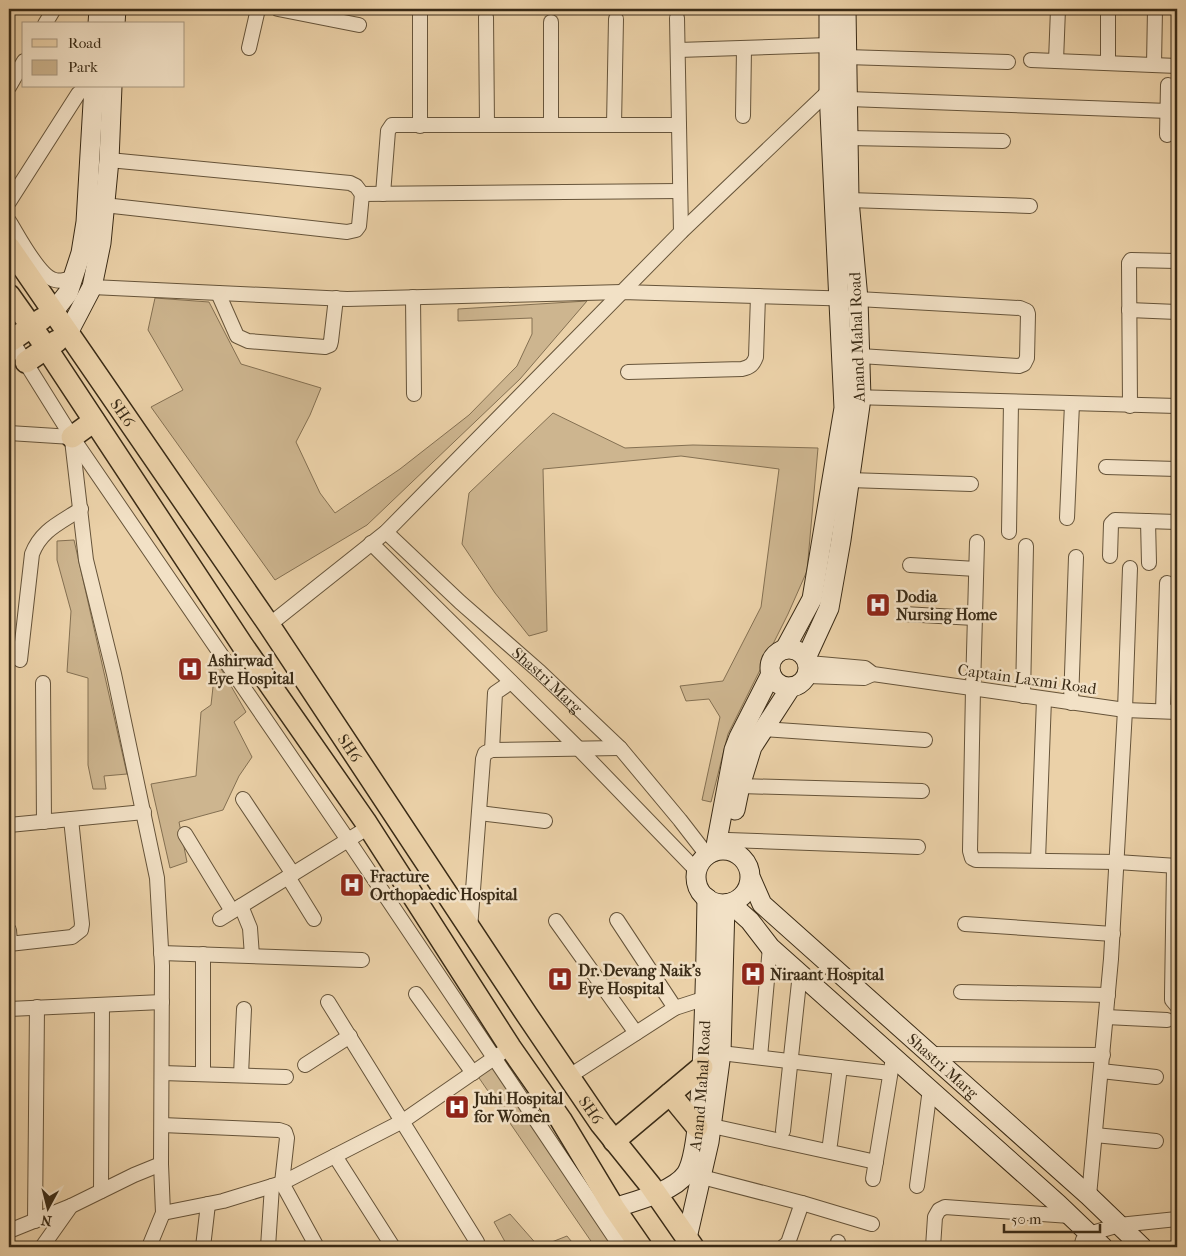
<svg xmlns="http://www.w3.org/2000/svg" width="1186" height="1256" viewBox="0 0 1186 1256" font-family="'IM FELL French Canon',serif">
	<rect width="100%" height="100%" fill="#ebd1a8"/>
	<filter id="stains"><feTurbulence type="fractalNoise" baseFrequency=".004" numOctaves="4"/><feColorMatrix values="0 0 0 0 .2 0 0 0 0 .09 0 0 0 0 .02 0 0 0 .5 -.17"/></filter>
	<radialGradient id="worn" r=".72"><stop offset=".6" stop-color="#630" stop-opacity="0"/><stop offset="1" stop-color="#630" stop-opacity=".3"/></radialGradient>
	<g fill="#cdb58f" stroke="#847052">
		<polygon points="155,298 209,302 241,364 321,388 310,415 296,442 320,493 335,513 400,469 469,415 517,366 532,334 532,318 458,321 458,309 587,301 520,379 367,525 275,580 151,407 183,390 148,330"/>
		<polygon points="553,413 625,448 693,445 818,448 807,571 788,614 728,734 711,802 702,800 720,717 709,699 686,701 680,686 723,681 761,607 779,469 681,456 543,469 547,631 529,636 495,593 462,544 469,493"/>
		<polygon points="74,540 127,774 104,776 106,789 93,789 88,765 88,678 67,672 71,611 57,560 57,541"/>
		<polygon points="216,660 246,712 234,722 252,757 239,776 223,810 179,822 187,862 170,868 151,784 196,776 201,712 211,705"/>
		<polygon points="493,1064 617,1247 595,1247 477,1075"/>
		<polygon points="510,1214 539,1247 567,1236 576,1247 508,1247 494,1222"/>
	</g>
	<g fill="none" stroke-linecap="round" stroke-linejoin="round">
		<defs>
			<g id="street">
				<polyline points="278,9 359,25"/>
				<polyline points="420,14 420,126"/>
				<polyline points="486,17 487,125"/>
				<polyline points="677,18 681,232"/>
				<polyline points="551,22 551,125"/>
				<polyline points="45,24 54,9"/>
				<polyline points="249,48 258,9"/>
				<polyline points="678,50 829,45"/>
				<polyline points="846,57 1008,62"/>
				<polyline points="1031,60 1177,66"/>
				<polyline points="1056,61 1058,9"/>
				<polyline points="1108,63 1108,9"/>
				<polyline points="1154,65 1155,9"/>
				<polyline points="9,87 24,61"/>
				<polyline points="849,99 1168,111"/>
				<polyline points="743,116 744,48"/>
				<polyline points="614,125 616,19"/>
				<polyline points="1167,135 1168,85"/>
				<polyline points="849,138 1003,141"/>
				<polyline points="109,160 350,183 356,186 362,194 680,191"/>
				<polyline points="383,194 388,131 392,125 679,125"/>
				<polyline points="849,200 1030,206"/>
				<polyline points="9,202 78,94 87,86"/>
				<polyline points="104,205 347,232 356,230 359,226 362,194"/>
				<path d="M 9,221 C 18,235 39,277 55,280 C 61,282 68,279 74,277"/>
				<polyline points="92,287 347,299 622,292 858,299 1020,308 1027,311 1028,314 1027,358 1024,364 1019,366 860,356"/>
				<polyline points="218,293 237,336 248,341 325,347 330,345 331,341 336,298"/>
				<polyline points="413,297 414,394"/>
				<polyline points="1129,310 1177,312"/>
				<polyline points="9,336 72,437 348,840 621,1247"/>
				<path d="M 628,372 L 742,369 C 750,367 753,365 756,357 L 758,296"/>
				<polyline points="852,397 1177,406"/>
				<polyline points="1130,406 1129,263 1131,260 1177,261"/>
				<polyline points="9,433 72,437"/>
				<polyline points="72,440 86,560 114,674 157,878 162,966 161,1164 163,1213 149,1247"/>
				<polyline points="1106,467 1177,469"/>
				<polyline points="849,480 971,484"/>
				<polyline points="1067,518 1072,404"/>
				<polyline points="1148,521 1149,563"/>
				<path id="s1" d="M 386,532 L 460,602 L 540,672 L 620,748 L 680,820 L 707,855"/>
				<polyline points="1009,532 1011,402"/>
				<polyline points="977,542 973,689 970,851 972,858 976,860 1117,862 1177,866"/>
				<polyline points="371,543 579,749 697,871"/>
				<polyline points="1110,556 1111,524 1115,520 1177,522"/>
				<polyline points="910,565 976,569"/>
				<polyline points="904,614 974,618"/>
				<polyline points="269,625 386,532 681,232 832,88"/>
				<path d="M 20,660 L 32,554 C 41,530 60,523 81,509"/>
				<polyline points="809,663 865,668 873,674 1125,710 1177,712"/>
				<polyline points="808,676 864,678 873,674"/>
				<polyline points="43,683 44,822"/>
				<polyline points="1023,696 1026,546"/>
				<polyline points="1071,703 1076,557"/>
				<polyline points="1163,711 1167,583"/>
				<polyline points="763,729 925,740"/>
				<polyline points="492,750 495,693 511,682"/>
				<polyline points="740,786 922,791"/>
				<polyline points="243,799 293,874"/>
				<polyline points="479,813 545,821"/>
				<polyline points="9,825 144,812"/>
				<polyline points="185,834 232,911"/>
				<polyline points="728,840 918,847"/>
				<polyline points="1038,860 1044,699"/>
				<polyline points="1174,866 1172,995 1172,1000 1177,1006"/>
				<polyline points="288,877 314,919"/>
				<polyline points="241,906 250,928 252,956"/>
				<polyline points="220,919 369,827"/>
				<polyline points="617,920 675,1008"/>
				<polyline points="556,921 636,1033"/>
				<polyline points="965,924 1113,934"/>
				<polyline points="470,929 483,759 485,753 492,750 620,748"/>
				<polyline points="9,930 10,943"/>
				<polyline points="9,944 72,937 81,930 82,924 71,819"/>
				<polyline points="161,953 362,960"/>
				<polyline points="961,992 1108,995"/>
				<polyline points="416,994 473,1073"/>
				<polyline points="328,1002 477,1242"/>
				<polyline points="9,1009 162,1002"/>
				<polyline points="1106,1017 1167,1020"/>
				<polyline points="721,1053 890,1073"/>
				<polyline points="930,1054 1103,1055"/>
				<polyline points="760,1057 770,947"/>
				<polyline points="305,1065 350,1036"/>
				<polyline points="1101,1071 1156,1077"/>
				<polyline points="162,1073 286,1077"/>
				<polyline points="203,1074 203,954"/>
				<polyline points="241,1075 244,1009"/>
				<polyline points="568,1077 675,1008 706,998"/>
				<polyline points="162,1125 279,1130 285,1132 287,1138 282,1183 317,1247"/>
				<polyline points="712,1126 876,1162"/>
				<polyline points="783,1131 800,973"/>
				<polyline points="1095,1135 1156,1141"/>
				<polyline points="830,1144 840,1067"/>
				<polyline points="335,1156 393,1247"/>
				<polyline points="693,1172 702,1177 802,1203 872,1224"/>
				<polyline points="873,1179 892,1064"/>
				<polyline points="917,1186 930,1089"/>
				<polyline points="101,1191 102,1005"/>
				<polyline points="1089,1196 1111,959 1125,710 1130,568"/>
				<polyline points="163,1213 223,1201 282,1183 403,1121 500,1054"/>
				<polyline points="35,1221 37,1007"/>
				<polyline points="9,1231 71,1206"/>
				<polyline points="42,1247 71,1206 134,1175 161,1164"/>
				<polyline points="203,1247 208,1204"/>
				<polyline points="268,1247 272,1186"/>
				<polyline points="783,1247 788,1243 802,1203"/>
				<polyline points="838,1247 838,1242"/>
				<polyline points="933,1247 935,1217 939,1210 945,1207 1070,1216"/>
				<polyline points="1081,1247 1083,1240 1089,1234 1119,1225 1177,1219"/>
			</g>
			<g id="secondary">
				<polyline points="98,24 99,9"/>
				<polyline points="115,24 116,9"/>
				<polyline points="53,312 68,293 81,253 86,222 94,86"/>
				<polyline points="68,333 92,287 101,243 109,160 112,86"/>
				<circle cx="789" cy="668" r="19"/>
				<polyline points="785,649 812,599 844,408 829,91 829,9"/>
				<polyline points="806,658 829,608 841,540 861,398 858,299 849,200 846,9"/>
				<polyline points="735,810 740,786 752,747 791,687"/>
				<circle cx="723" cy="877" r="27"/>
				<polyline points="715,851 734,750 739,737 771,674"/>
				<path id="s2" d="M 751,879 L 762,904 L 1089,1196 L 1142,1247"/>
				<polyline points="730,903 750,921 770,947 1058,1204 1103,1247"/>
				<path id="s3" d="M 614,1208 C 635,1201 673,1192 686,1174 C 696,1159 698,1118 700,1100 C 705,1032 706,965 707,898"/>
				<polyline points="687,1238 709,1142 721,1053 725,904"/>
			</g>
			<g id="primary">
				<path id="s4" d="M 9,247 L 269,625 L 527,1015 L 601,1124 L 650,1185 L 693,1247"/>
				<polyline points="9,295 41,340 243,646 365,821 510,1047 561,1120 614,1208 641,1247"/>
				<polyline points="12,340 42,319"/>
				<polyline points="26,362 57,341"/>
				<polyline points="72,437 94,421"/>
				<polyline points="670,1094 697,1127"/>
				<polyline points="614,1141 702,1067"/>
			</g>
		</defs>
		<use href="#street" stroke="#66543a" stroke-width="16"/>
		<use href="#secondary" stroke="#3a2b16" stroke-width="21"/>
		<use href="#primary" stroke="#3a2b16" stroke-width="24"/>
		<use href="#street" stroke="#f2e1c6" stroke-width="14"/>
		<use href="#secondary" stroke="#f2e1c6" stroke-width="19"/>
		<use href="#primary" stroke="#ebd1a8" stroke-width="21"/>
	</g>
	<defs>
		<symbol id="hospital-square" viewBox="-11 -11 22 22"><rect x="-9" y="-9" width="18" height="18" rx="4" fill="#8f2418" stroke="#f2e1c6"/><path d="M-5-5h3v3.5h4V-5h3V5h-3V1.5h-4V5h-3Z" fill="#fff"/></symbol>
	</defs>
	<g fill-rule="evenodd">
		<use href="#hospital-square" x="864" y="591" width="28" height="28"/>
		<use href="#hospital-square" x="176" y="655" width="28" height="28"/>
		<use href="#hospital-square" x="338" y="871" width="28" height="28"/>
		<use href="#hospital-square" x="739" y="960" width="28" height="28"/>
		<use href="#hospital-square" x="546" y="965" width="28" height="28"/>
		<use href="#hospital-square" x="443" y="1093" width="28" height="28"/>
	</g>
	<g text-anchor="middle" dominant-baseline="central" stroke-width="5" stroke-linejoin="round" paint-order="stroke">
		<g font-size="16" fill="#3a2b16" stroke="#f2e1c6">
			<text transform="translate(857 337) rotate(-92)">Anand Mahal Road</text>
			<text stroke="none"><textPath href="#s4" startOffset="201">SH6</textPath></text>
			<text transform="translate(1027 679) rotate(8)">Captain Laxmi Road</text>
			<text stroke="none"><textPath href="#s1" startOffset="219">Shastri Marg</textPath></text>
			<text stroke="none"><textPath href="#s4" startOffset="606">SH6</textPath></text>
			<text stroke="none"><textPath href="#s2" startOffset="270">Shastri Marg</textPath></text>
			<text stroke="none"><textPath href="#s3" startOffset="171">Anand Mahal Road</textPath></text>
			<text stroke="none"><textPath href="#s4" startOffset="1041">SH6</textPath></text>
		</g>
		<g font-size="16" font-weight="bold" fill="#3a2b16" stroke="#f2e1c6" text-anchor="start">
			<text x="896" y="596">Dodia<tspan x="896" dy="18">Nursing Home</tspan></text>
			<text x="208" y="660">Ashirwad<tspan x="208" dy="18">Eye Hospital</tspan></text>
			<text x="370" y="876">Fracture<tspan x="370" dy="18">Orthopaedic Hospital</tspan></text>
			<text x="578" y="970">Dr. Devang Naik's<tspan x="578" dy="18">Eye Hospital</tspan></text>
			<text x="770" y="974">Niraant Hospital</text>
			<text x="474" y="1098">Juhi Hospital<tspan x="474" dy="18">for Women</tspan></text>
		</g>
	</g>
	<rect width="1186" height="1256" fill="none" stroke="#ebd1a8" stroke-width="30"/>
	<rect x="10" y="10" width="1166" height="1236" fill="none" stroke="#3a2b16" stroke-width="2.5"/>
	<rect x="15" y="15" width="1156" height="1226" fill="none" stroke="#3a2b16"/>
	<rect x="22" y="22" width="162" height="65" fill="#f2e1c6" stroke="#a89880"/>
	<rect x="32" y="39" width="25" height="8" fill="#ebd1a8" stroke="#a89880"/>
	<text x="68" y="48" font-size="15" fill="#3a2b16">Road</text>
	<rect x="32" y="60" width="25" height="15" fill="#cdb58f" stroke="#a89880"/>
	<text x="68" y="72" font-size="15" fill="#3a2b16">Park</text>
	<g transform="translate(48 1208) rotate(187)" stroke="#f2e1c6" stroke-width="4" paint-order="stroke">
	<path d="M0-4L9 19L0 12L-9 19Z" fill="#3a2b16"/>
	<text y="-8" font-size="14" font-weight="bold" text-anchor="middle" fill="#3a2b16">N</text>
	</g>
	<path d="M1004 1224v8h96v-8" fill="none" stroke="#3a2b16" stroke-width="2.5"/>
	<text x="1011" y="1224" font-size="15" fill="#3a2b16" stroke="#f2e1c6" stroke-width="4" paint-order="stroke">50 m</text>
	<rect width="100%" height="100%" filter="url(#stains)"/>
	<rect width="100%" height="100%" fill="url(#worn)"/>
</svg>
